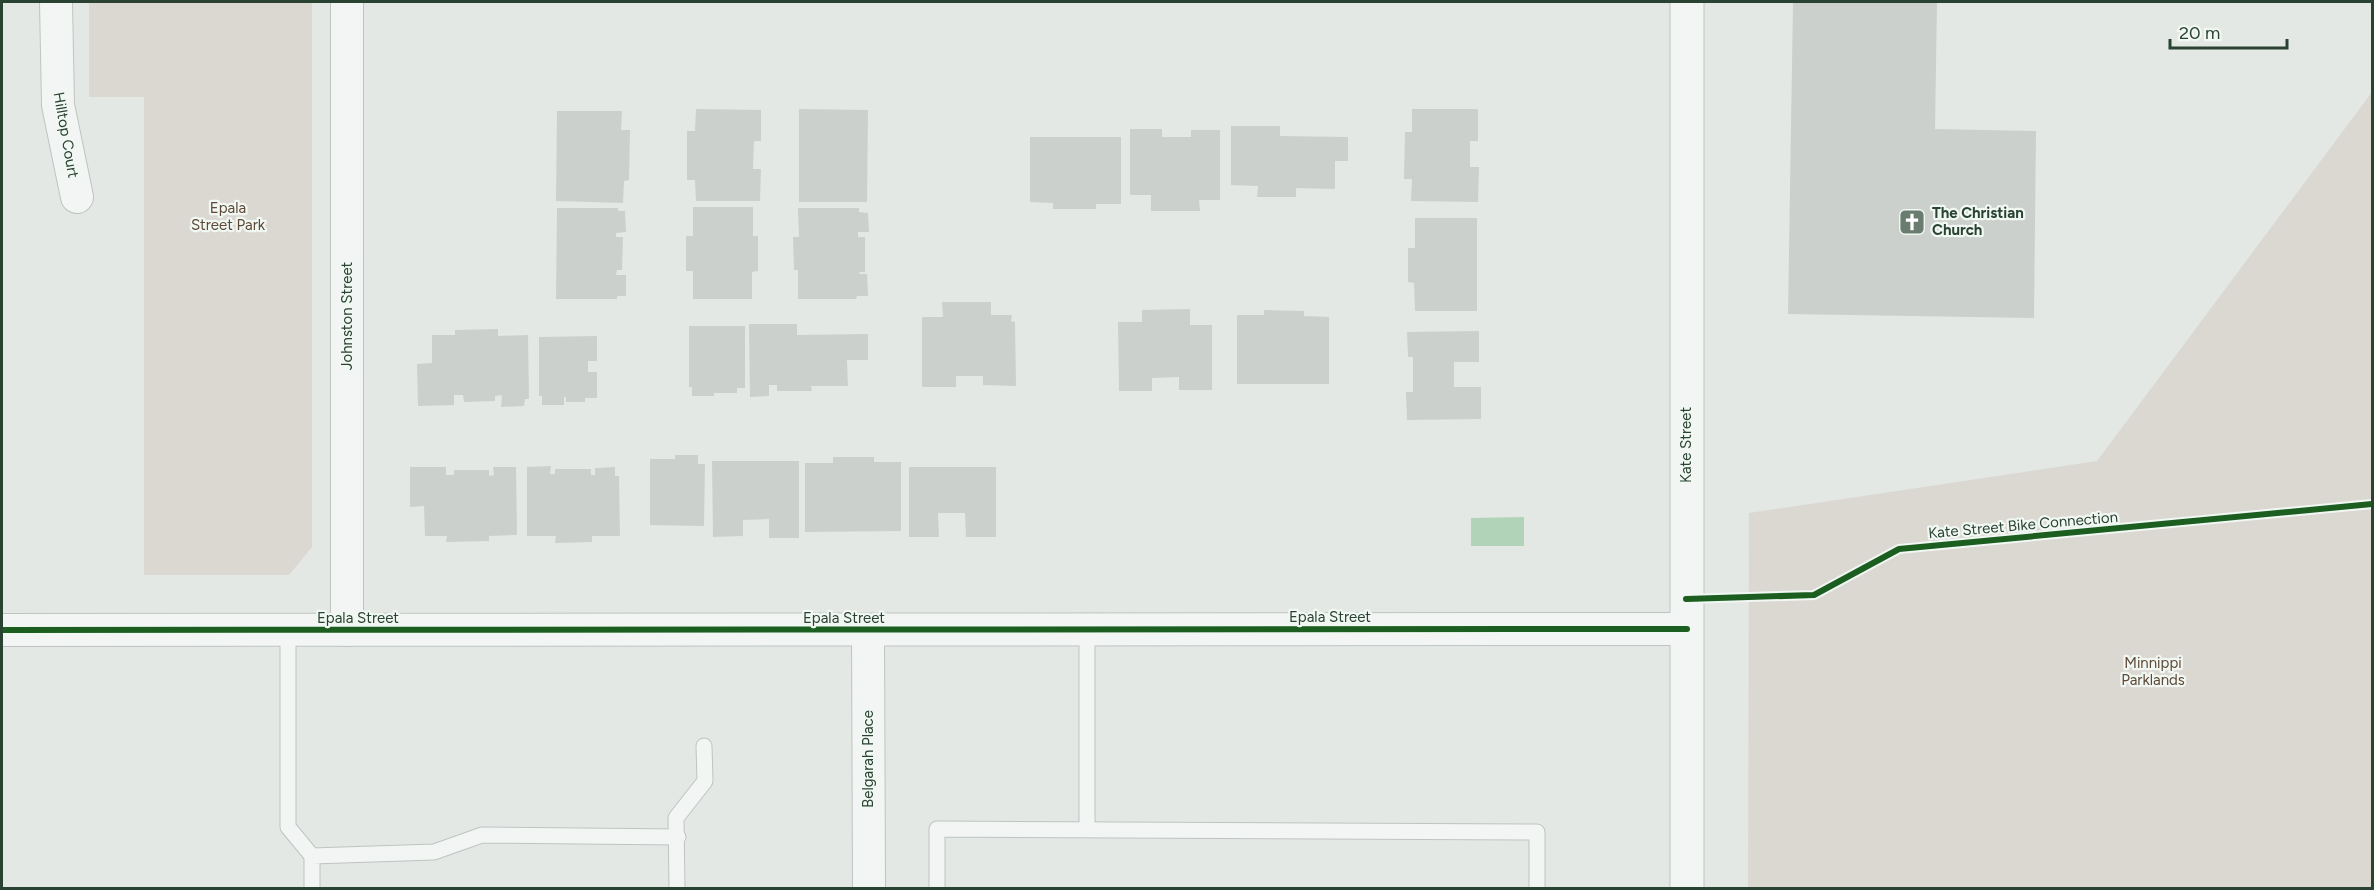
<svg xmlns="http://www.w3.org/2000/svg" width="2374" height="890" viewBox="0 0 2374 890" font-family="Figtree,sans-serif">
	<rect width="100%" height="100%" fill="#e3e8e5"/>
	<g fill="#dbd8d2">
		<polygon points="89,2 312,2 312,547 289,575 144,575 144,97 89,97"/>
		<polygon points="2372,92 2372,888 1748,888 1749,513 2097,461"/>
	</g>
	<polygon fill="#b1d4b8" points="1524,517 1524,546 1471,546 1471,518"/>
	<g fill="#ccd0cd">
		<polygon points="1793,2 1937,2 1935,129 2036,131 2034,318 1788,314"/>
		<polygon points="696,109 761,110 761,141 754,141 753,169 761,169 760,201 696,201 695,180 687,180 687,131 695,131"/>
		<polygon points="799,109 868,110 867,202 799,202"/>
		<polygon points="1412,109 1478,109 1478,141 1470,141 1470,167 1479,167 1478,202 1411,201 1412,179 1404,179 1405,132 1412,132"/>
		<polygon points="557,111 622,111 621,130 630,130 629,180 624,181 623,203 556,201"/>
		<polygon points="1231,126 1280,126 1280,136 1348,137 1348,161 1335,161 1335,189 1296,188 1296,197 1257,197 1258,186 1231,185"/>
		<polygon points="1130,129 1162,129 1162,137 1191,137 1191,130 1220,130 1220,200 1199,200 1200,211 1151,211 1151,195 1130,195"/>
		<polygon points="1030,137 1121,137 1121,204 1096,204 1096,209 1053,209 1053,203 1030,202"/>
		<polygon points="693,207 753,207 753,236 758,236 758,271 752,272 752,299 693,299 693,271 686,271 686,236 693,236"/>
		<polygon points="557,208 618,208 618,211 625,211 626,232 616,233 616,237 623,237 622,270 617,270 616,275 626,275 626,296 617,296 617,299 556,299"/>
		<polygon points="798,208 859,208 859,212 868,213 869,232 858,232 858,237 865,237 865,272 859,272 860,274 867,274 868,296 857,296 856,299 798,299 798,270 794,270 793,237 799,237"/>
		<polygon points="1415,218 1477,218 1477,311 1415,311 1414,283 1408,282 1408,248 1415,248"/>
		<polygon points="942,302 991,302 991,315 1012,315 1011,321 1015,322 1016,386 983,385 983,376 956,376 956,387 922,387 922,317 943,317"/>
		<polygon points="1190,309 1190,325 1212,325 1212,390 1179,390 1179,377 1152,378 1152,391 1119,391 1118,322 1142,322 1142,310"/>
		<polygon points="1264,310 1304,311 1304,316 1329,317 1329,384 1237,384 1237,315 1264,315"/>
		<polygon points="749,324 797,324 797,335 868,334 868,360 847,360 848,386 811,386 812,391 777,391 777,385 769,385 769,396 750,397"/>
		<polygon points="689,326 745,326 745,388 737,388 737,393 714,393 714,396 692,396 692,387 689,387"/>
		<polygon points="498,329 498,336 528,335 529,399 525,399 524,406 501,407 502,395 495,396 495,401 464,402 463,395 454,395 454,405 418,406 417,364 432,363 432,335 455,335 455,330"/>
		<polygon points="1479,331 1479,362 1454,362 1454,387 1481,387 1481,419 1407,420 1406,392 1413,392 1413,357 1408,357 1407,332"/>
		<polygon points="597,336 597,361 588,361 588,372 597,372 597,398 585,398 585,402 566,402 566,397 564,397 564,405 542,405 542,396 539,396 539,337"/>
		<polygon points="675,455 698,455 698,464 705,464 704,526 650,525 650,459 675,459"/>
		<polygon points="833,457 874,457 874,462 901,462 901,531 805,532 805,463 833,463"/>
		<polygon points="712,461 799,461 799,538 769,538 769,519 743,520 743,536 713,537"/>
		<polygon points="551,466 550,474 555,474 555,469 591,469 591,475 595,475 595,468 615,467 615,476 619,476 620,536 592,536 592,542 555,543 556,536 527,536 527,467"/>
		<polygon points="410,467 446,467 446,475 454,475 454,470 489,470 489,476 494,475 493,467 516,467 517,535 489,536 489,541 446,542 447,536 425,536 424,506 410,507"/>
		<polygon points="909,467 996,467 996,537 966,537 965,513 938,513 939,537 909,537"/>
	</g>
	<g fill="none" stroke-linecap="round" stroke-linejoin="round">
		<defs>
			<g id="service">
				<polyline points="288,630 288,827 312,856"/>
				<polyline points="1087,829 1087,629"/>
				<polyline points="312,888 312,856 434,852 482,835 678,837"/>
				<polyline points="677,888 676,818 705,781 704,746"/>
				<polyline points="937,888 937,829 1537,832 1537,888"/>
			</g>
			<g id="minor">
				<polyline points="56,2 58,105 77,197"/>
				<polyline points="2,630 1687,629"/>
				<polyline points="347,630 347,2"/>
				<polyline points="868,630 869,888"/>
			</g>
			<polyline id="tertiary" points="1687,888 1687,2"/>
		</defs>
		<use href="#service" stroke="#bfc4c1" stroke-width="17"/>
		<use href="#minor" stroke="#bfc4c1" stroke-width="34"/>
		<use href="#tertiary" stroke="#bfc4c1" stroke-width="35"/>
		<use href="#service" stroke="#f2f5f3" stroke-width="15"/>
		<use href="#minor" stroke="#f2f5f3" stroke-width="32"/>
		<use href="#tertiary" stroke="#f2f5f3" stroke-width="33"/>
		<defs>
			<g id="cycleway">
				<polyline points="1686,599 1814,595 1899,549 2372,504"/>
				<polyline points="2,630 1687,629"/>
			</g>
		</defs>
		<use href="#cycleway" stroke="#f1f7f3" stroke-width="10"/>
		<use href="#cycleway" stroke="#1b5e20" stroke-width="6"/>
	</g>
	<defs>
		<symbol id="church-square" viewBox="-11 -11 22 22"><rect x="-9" y="-9" width="18" height="18" rx="4" fill="#6a7c70" stroke="#f1f7f3"/><path d="M-1.2-6h2.4v3.5h3.3v2.4h-3.3V6h-2.4V-.1h-3.3v-2.4h3.3Z" fill="#fff"/></symbol>
	</defs>
	<g fill-rule="evenodd">
		<use href="#church-square" x="1897" y="207" width="30" height="30"/>
	</g>
	<g text-anchor="middle" dominant-baseline="central" stroke-width="4.5" stroke-linejoin="round" paint-order="stroke">
		<g font-size="15" fill="#294231" stroke="#f1f7f3">
			<text transform="translate(66 135) rotate(80)">Hilltop Court</text>
			<text transform="translate(347 316) rotate(-90)">Johnston Street</text>
			<text transform="translate(1686 445) rotate(-90)">Kate Street</text>
			<text transform="translate(2023 525) rotate(-5)">Kate Street Bike Connection</text>
			<text x="1330" y="617">Epala Street</text>
			<text x="358" y="618">Epala Street</text>
			<text x="844" y="618">Epala Street</text>
			<text transform="translate(868 759) rotate(-90)">Belgarah Place</text>
		</g>
		<g font-size="15" fill="#5e4936" stroke="#f1f7f3">
			<text x="228" y="208">Epala<tspan x="228" dy="17">Street Park</tspan></text>
			<text x="2153" y="663">Minnippi<tspan x="2153" dy="17">Parklands</tspan></text>
		</g>
		<g font-size="15" font-weight="bold" fill="#294231" stroke="#f1f7f3" text-anchor="start">
			<text x="1932" y="213">The Christian<tspan x="1932" dy="17">Church</tspan></text>
		</g>
	</g>
	<rect width="2374" height="890" fill="none" stroke="#294231" stroke-width="6"/>
	<path d="M2170 39v9h117v-9" fill="none" stroke="#294231" stroke-width="3"/>
	<text x="2179" y="39" font-size="18" fill="#294231" stroke="#f1f7f3" stroke-width="4.5" paint-order="stroke">20 m</text>
</svg>
